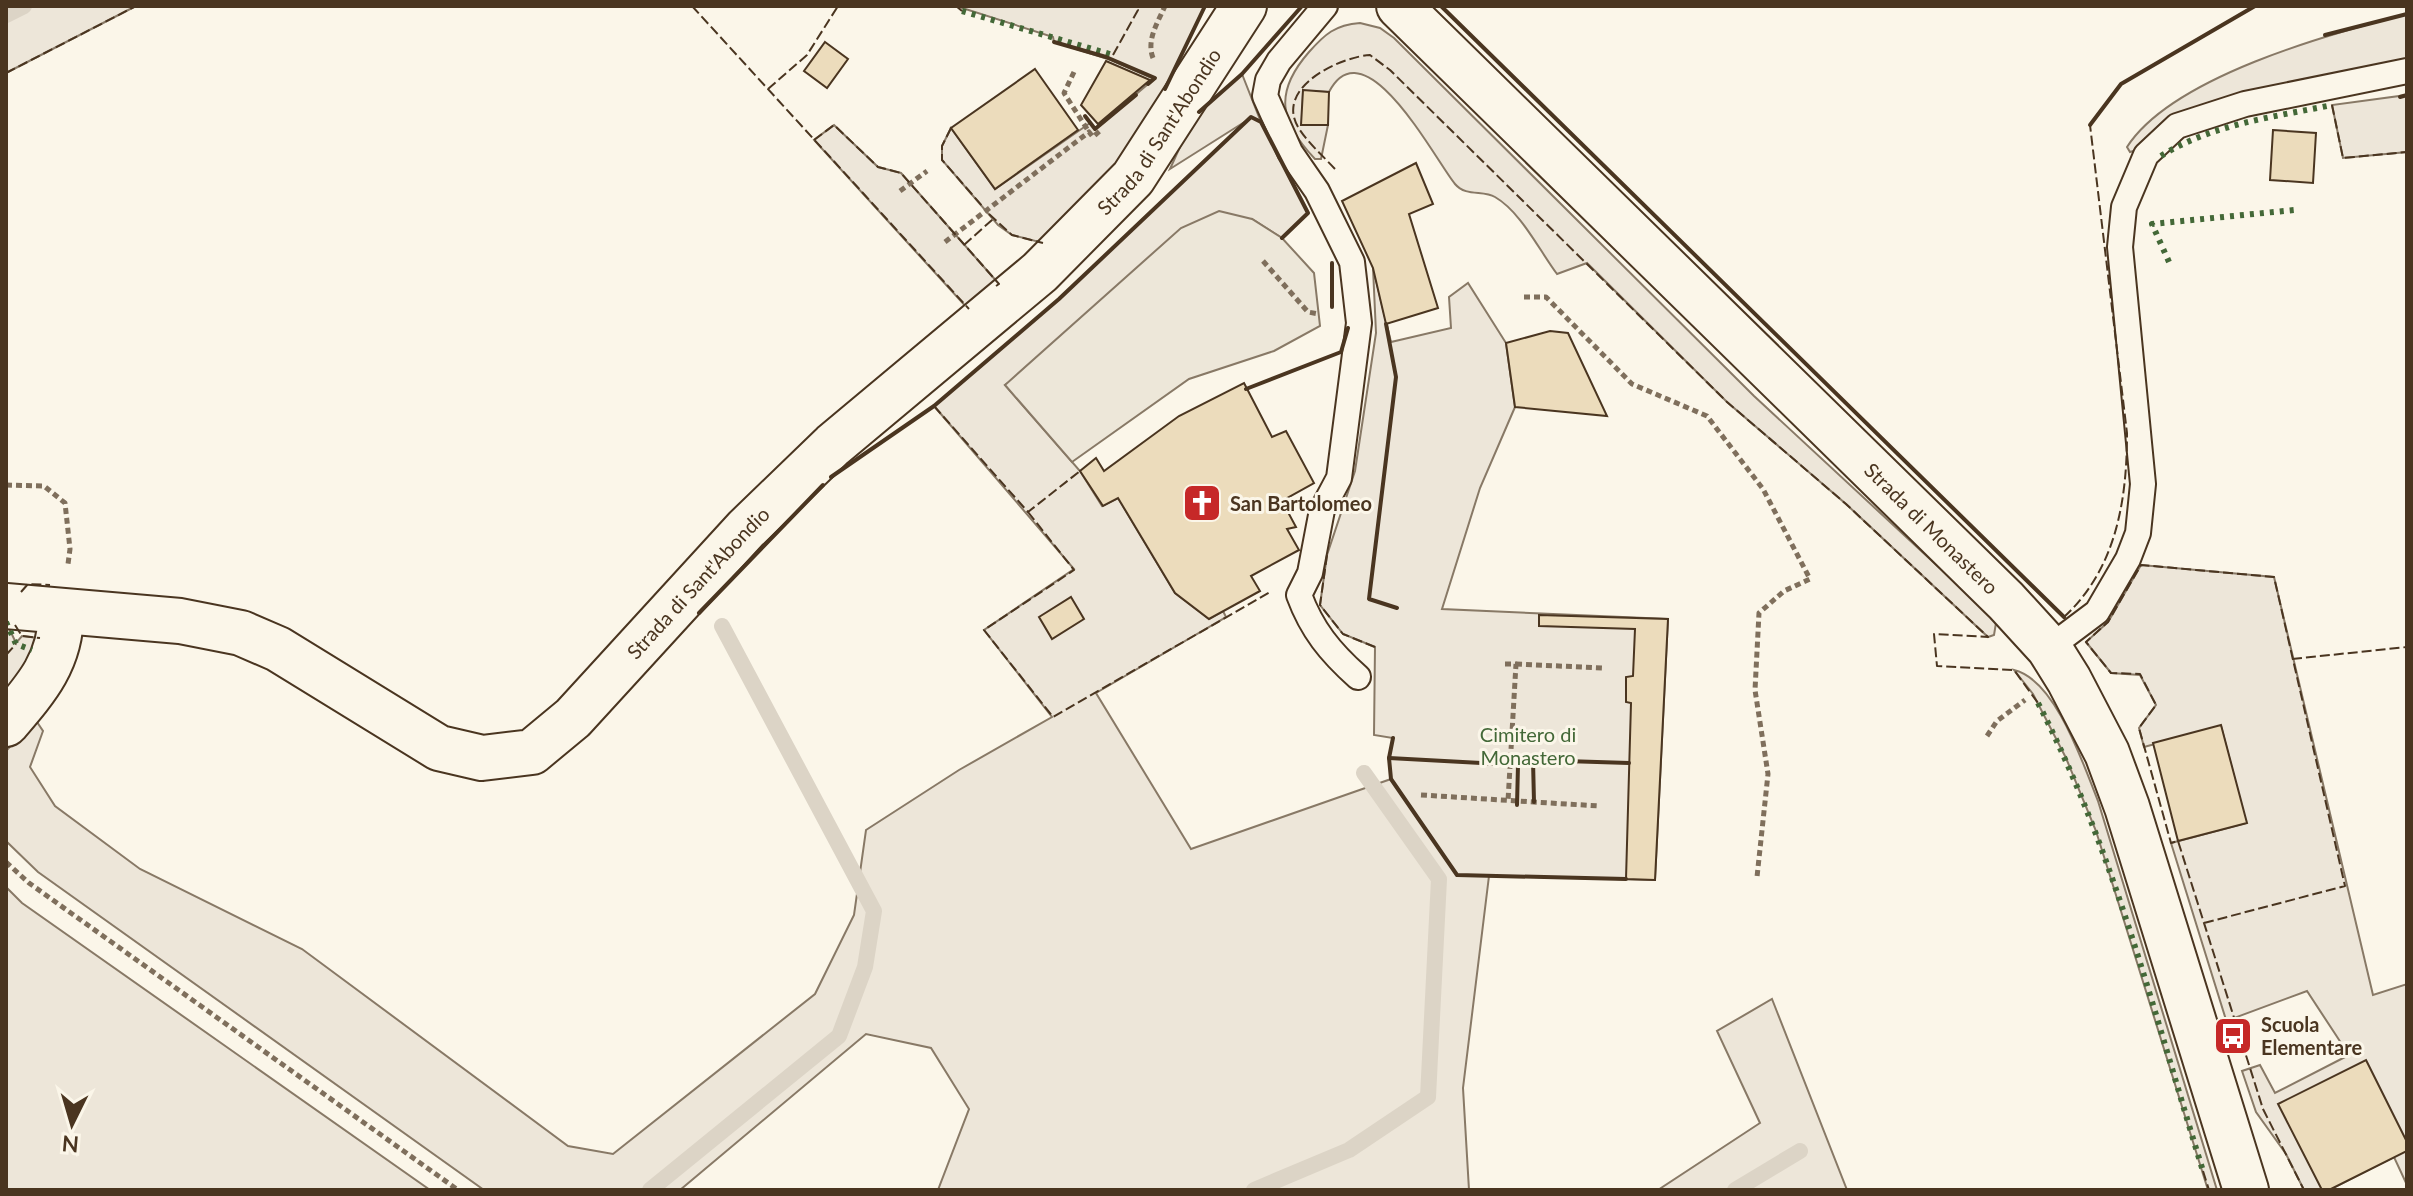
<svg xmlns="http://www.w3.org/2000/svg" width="2413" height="1196" viewBox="0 0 2413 1196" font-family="Lato,sans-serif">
	<rect width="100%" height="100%" fill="#fbf6e9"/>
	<g fill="#ede6d9" stroke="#887966" stroke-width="2">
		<polygon points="6,6 136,6 6,73"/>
		<polygon points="956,6 1205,6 1127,168 1047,244 1012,235 998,225 942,160 942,146 951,128 995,189 1090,123 1095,129 1154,79 1111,60 1054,42 1053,37"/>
		<path d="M 2407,14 L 2407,64 L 2137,150 L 2130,152 L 2127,147 C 2172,77 2329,34 2407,14 Z"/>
		<path d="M 1360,23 L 1380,28 L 1394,38 L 1754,396 L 1986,611 L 1996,623 L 1994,635 L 1988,637 L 1846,504 L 1727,402 L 1587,263 L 1557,274 C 1539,250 1521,212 1495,197 C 1483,190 1466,197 1455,184 C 1437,163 1365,23 1329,92 L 1303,91 L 1302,124 L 1328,125 L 1321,159 L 1315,159 C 1279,121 1274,92 1309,52 C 1325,34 1335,25 1360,23 Z"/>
		<polygon points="1242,74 1261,122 1308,213 1282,238 1252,219 1005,385 1080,471 1102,506 1118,498 1175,593 1209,619 1223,611 1226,617 1096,693 1191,849 1391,779 1389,758 1393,738 1374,735 1375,647 1343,634 1320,605 1327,555 1355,471 1376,333 1373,268 1391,342 1451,328 1449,297 1468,283 1506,343 1515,407 1480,488 1442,609 1668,619 1655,880 1489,876 1463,1088 1469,1190 938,1190 969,1109 931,1048 866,1034 680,1190 484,1190 38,872 6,841 6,751 35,719 43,731 30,767 55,806 140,869 302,949 568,1146 613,1154 815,994 854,915 866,830 959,770 1052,717 984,630 1074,569 934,406 1059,299 1246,121 1170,169 1193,118"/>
		<polygon points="2407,95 2407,152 2343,158 2332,105"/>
		<polygon points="834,125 878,167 901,173 999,284 968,309 814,140"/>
		<polygon points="2141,565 2274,577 2373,995 2407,984 2407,1185 2394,1157 2329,1190 2304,1190 2286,1154 2256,1112 2242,1071 2260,1065 2275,1093 2349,1055 2307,991 2234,1018 2244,1050 2236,1052 2171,843 2246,823 2221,726 2144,747 2139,728 2156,705 2140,675 2111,673 2086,642 2108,622"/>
		<polygon points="6,622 16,643 22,636 40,638 6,698"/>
		<path d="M 2014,670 C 2056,680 2083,764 2098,801 L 2217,1190 L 2208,1190 L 2096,831 L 2066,758 L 2033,694 Z"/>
		<polygon points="6,887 22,903 430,1190 6,1190"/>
		<polygon points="1772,999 1847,1190 1658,1190 1760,1123 1717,1031"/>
	</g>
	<polygon fill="#ede7d9" stroke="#887966" stroke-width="2" points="1219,211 1252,219 1282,238 1314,273 1320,326 1274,351 1189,379 1072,462 1005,385 1181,228"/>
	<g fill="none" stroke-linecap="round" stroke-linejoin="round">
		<g stroke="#dcd4c6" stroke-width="16">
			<polyline points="6,15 24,6"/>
			<polyline points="650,1190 839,1036 865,967 874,911 722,626"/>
			<polyline points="1254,1190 1349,1150 1428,1097 1439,879 1364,773"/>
			<polyline points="1735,1190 1800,1151"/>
		</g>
	</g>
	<g fill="#ecdcbc" stroke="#4a3520" stroke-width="2">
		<polygon points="825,42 848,59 827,88 804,71"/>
		<polygon points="1106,61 1150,80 1098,124 1081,105"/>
		<polygon points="1035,69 1078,130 995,189 951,128"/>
		<polygon points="1303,90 1329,92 1328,125 1301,125"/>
		<polygon points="2273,130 2316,133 2313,183 2270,180"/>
		<polygon points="1416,163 1433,204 1409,214 1438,308 1386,324 1373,268 1342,201"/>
		<polygon points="1550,331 1568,333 1607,416 1515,407 1506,343"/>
		<polygon points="1244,383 1272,437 1286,431 1314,483 1282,501 1296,527 1287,529 1299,550 1251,576 1260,591 1209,619 1175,593 1118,498 1103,506 1080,471 1096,458 1104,471 1179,416"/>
		<polygon points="1071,597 1084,619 1052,639 1039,617"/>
		<polygon points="1539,615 1668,619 1655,880 1626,879 1631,703 1626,702 1626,677 1633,676 1635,629 1539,626"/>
		<polygon points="2221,725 2247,823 2178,841 2153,743"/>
		<polygon points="2366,1060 2407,1142 2407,1151 2329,1190 2322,1190 2278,1104"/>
	</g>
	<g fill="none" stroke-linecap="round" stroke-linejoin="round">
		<defs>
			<g id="service">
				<path d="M 1325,6 L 1279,61 L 1268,80 L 1265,96 L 1290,152 L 1317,191 L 1352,262 L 1359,323 L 1339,478 L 1322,510 L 1310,573 L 1299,595 C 1312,630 1330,652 1358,677"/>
				<polyline points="2049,648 2097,612 2128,559 2138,533 2143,484 2120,247 2124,207 2146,155 2177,126 2245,104 2407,71"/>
			</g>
			<g id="minor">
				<path id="s1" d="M 6,606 L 180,621 L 241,633 L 278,649 L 439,748 L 482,758 L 532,752 L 573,718 L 746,529 L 833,445 L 1040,272 L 1133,178 L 1244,6"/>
				<path d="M 6,724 C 36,689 61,661 61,613"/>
			</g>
			<g id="secondary">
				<path id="s2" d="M 1399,6 L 2006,601 L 2049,648 L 2069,680 L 2107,753 L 2127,807 L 2246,1190"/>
			</g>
		</defs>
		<use href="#service" stroke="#4a3520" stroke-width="28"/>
		<use href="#minor" stroke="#4a3520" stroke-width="48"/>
		<use href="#secondary" stroke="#4a3520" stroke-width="48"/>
		<g stroke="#7f6f5c" stroke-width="5" stroke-dasharray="6 4" stroke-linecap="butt">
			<path d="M 1153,58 C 1146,40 1158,22 1165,6"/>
			<polyline points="1074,72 1064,93 1089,132"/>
			<polyline points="900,191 927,171"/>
			<polyline points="945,242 1089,132 1093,137 1102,129"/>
			<polyline points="1263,261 1308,312 1319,314"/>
			<polyline points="1524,297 1546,297 1632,384 1707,416 1763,489 1810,579 1784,591 1759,613 1755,690 1768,774 1757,877"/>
			<polyline points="6,485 44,486 65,503 70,549 68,564"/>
			<polyline points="1505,664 1516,664 1508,801"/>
			<polyline points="1516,664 1602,668"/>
			<polyline points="1987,736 1997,721 2025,700"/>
			<polyline points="1421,795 1599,806"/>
			<polyline points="6,862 29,883 458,1190"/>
		</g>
		<use href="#service" stroke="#fbf6e9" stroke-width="24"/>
		<use href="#minor" stroke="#fbf6e9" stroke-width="44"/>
		<use href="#secondary" stroke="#fbf6e9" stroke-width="44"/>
		<g stroke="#436837" stroke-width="6" stroke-dasharray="4 6" stroke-linecap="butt">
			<polyline points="962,11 1113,55"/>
			<path d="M 2161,156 C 2212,124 2274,117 2332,105"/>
			<polyline points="2169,262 2152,224 2294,210"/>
			<polyline points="6,622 16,644 32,650"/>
			<path d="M 2038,703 C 2114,850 2154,1014 2203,1171"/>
		</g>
		<g stroke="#4a3520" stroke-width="2" stroke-dasharray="10 4" stroke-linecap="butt">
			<polyline points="692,6 969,309"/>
			<polyline points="956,6 962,11"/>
			<polyline points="1113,55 1138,10 1133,6"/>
			<polyline points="6,73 136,6"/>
			<polyline points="768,89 807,55 838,6"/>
			<polyline points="2332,105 2343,158 2407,152"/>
			<polyline points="951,128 942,146 942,160 984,208"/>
			<polyline points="814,140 834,125 878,167 901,173 999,284 996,286"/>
			<path d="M 1335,169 C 1323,156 1307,142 1298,127 C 1275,87 1340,57 1370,55 L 1390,70 L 1727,402 L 1846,504 L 1988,637 L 1934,634 L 1937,666 L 2014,670 L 2038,703"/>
			<polyline points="989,214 1012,235 1043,243"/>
			<polyline points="964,245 993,219"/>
			<polyline points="934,406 1028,512 1080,471"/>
			<polyline points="1028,512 1074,570 984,630 1053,717 1270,592"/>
			<polyline points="1327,555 1320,605 1343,634 1375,647"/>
			<polyline points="21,592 28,584 50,585"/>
			<path d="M 2064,617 C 2116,569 2127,501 2127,433 L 2090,125"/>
			<polyline points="15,625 22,636 40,638"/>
			<polyline points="6,655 16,644"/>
			<polyline points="2292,659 2407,647"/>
			<polyline points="2204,923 2345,886 2274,577 2141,565 2108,622 2086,642 2111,673 2140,674 2156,705 2139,728 2171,843 2178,841 2263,1109 2304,1190"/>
			<polyline points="2203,1171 2209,1190"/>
		</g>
		<g stroke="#4a3520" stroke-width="4">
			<polyline points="1441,6 2064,617"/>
			<polyline points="2325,35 2407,14"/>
			<polyline points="1054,42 1106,57 1155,78 1148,84"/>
			<polyline points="1165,89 1205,6"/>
			<polyline points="2400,97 2407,95"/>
			<polyline points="1199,112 1242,74 1302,6"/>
			<polyline points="1085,116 1095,129 1136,95"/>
			<polyline points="2090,125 2121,84 2255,6"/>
			<polyline points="1332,263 1332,307"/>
			<polyline points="1386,324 1396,377 1369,599 1397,608"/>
			<polyline points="1246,389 1341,352 1348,328"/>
			<polyline points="831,477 934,406 1059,299 1251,117 1261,122 1308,213 1282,238"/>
			<polyline points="699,613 823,485"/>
			<polyline points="1393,738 1389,758 1391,779 1457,875 1626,879"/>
			<polyline points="1389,758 1518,765 1517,805"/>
			<polyline points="1534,802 1533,760 1629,763"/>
		</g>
	</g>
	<defs>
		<symbol id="church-square" viewBox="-11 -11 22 22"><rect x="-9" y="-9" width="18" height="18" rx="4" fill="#c62828" stroke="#fbf6e9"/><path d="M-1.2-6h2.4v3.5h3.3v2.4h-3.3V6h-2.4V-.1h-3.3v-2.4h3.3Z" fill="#fff"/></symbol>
		<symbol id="bus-square" viewBox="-11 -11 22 22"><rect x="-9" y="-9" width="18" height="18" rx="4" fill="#c62828" stroke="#fbf6e9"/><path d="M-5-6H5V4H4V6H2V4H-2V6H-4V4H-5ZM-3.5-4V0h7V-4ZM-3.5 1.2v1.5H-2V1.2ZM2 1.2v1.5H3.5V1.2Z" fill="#fff"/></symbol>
	</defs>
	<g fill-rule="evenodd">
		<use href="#church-square" x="1180" y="481" width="44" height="44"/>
		<use href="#bus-square" x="2211" y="1014" width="44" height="44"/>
	</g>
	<g text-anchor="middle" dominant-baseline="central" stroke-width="6" stroke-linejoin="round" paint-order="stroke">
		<g font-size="20" fill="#4a3520" stroke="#fbf6e9">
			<text stroke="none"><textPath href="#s1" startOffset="1446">Strada di Sant'Abondio</textPath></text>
			<text stroke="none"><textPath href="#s2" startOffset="746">Strada di Monastero</textPath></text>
			<text stroke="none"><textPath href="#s1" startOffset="798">Strada di Sant'Abondio</textPath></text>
		</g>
		<g font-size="20" font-weight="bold" fill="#4a3520" stroke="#fbf6e9" text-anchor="start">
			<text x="1230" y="503">San Bartolomeo</text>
			<text x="2261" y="1024">Scuola<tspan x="2261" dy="23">Elementare</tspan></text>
		</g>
		<g font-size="20" fill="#436837" stroke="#fbf6e9">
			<text x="1528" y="734">Cimitero di<tspan x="1528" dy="23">Monastero</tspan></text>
		</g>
	</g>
	<rect width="2413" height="1196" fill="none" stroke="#4a3520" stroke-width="16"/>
	<g transform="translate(72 1124) rotate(185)" stroke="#fbf6e9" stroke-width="6" paint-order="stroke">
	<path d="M0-6L14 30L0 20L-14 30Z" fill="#4a3520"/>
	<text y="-12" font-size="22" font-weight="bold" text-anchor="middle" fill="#4a3520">N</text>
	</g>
</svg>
